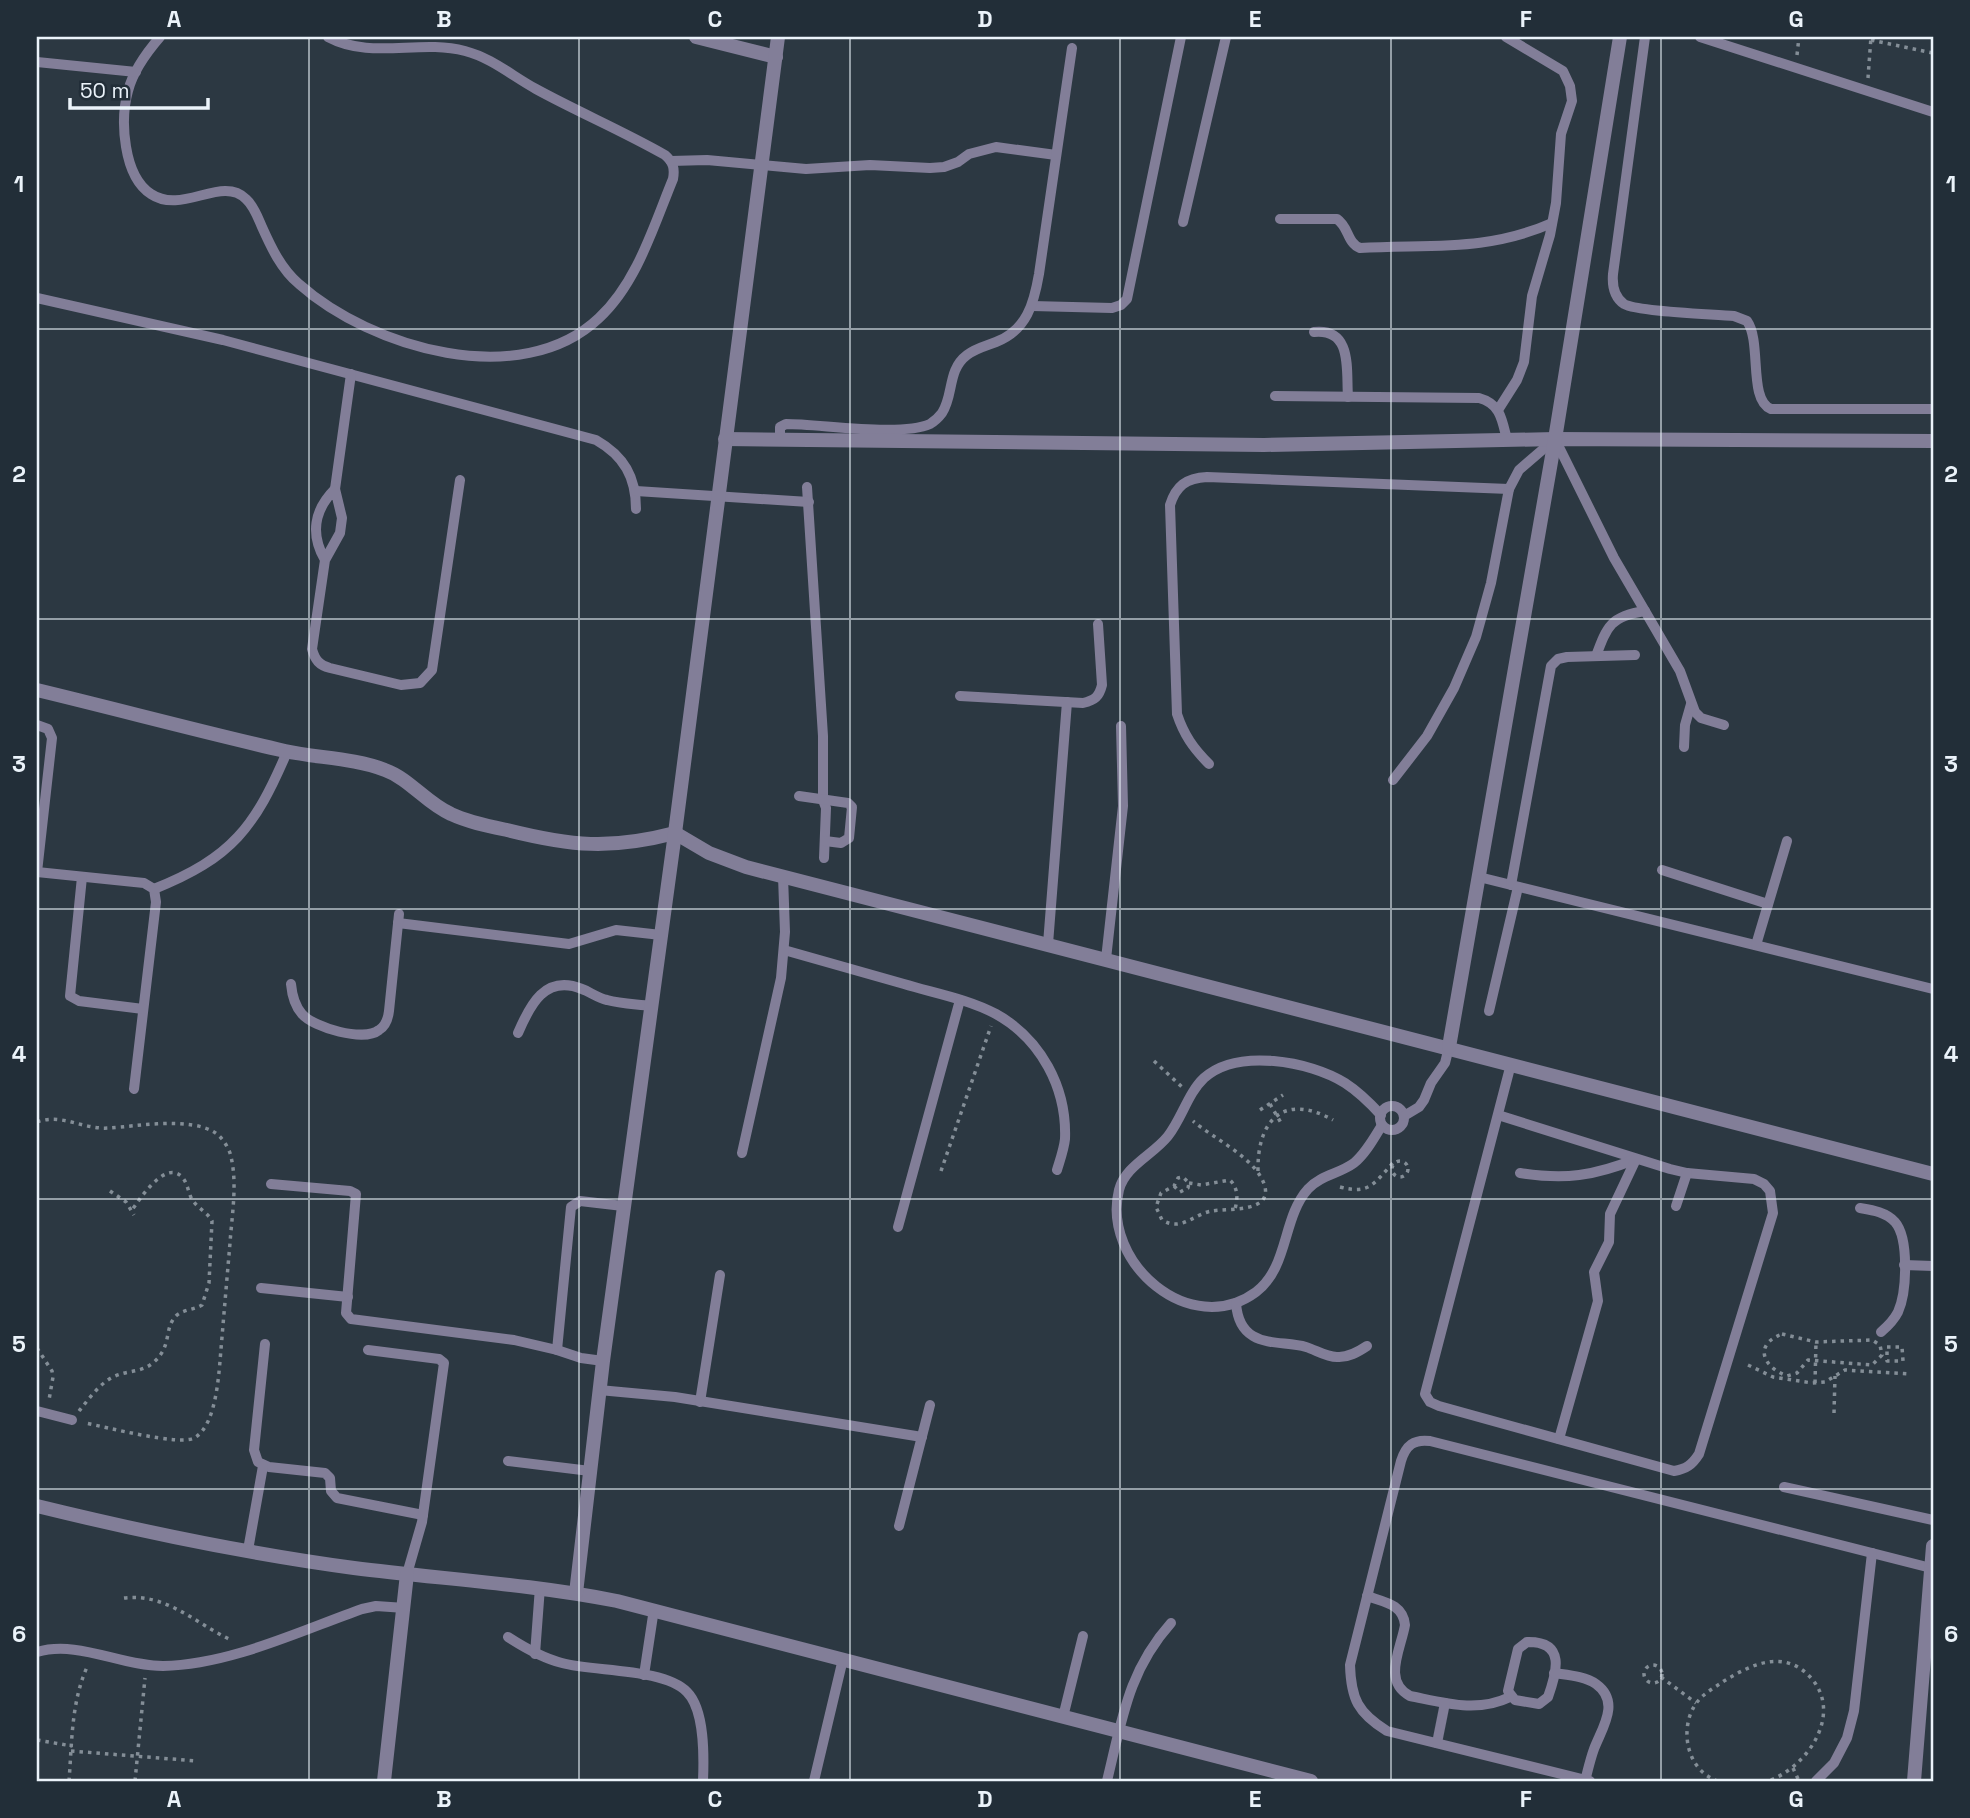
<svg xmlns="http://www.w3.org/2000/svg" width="1970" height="1818" viewBox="0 0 1970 1818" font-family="'Space Grotesk',sans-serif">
	<rect width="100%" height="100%" fill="#2c3842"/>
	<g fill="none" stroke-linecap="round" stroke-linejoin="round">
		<g stroke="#848e97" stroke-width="3.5" stroke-dasharray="3.5 5" stroke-linecap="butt">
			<polyline points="1871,40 1933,53"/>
			<polyline points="1797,55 1799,37"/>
			<polyline points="1868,78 1871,37"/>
			<polyline points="1154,1061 1182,1087"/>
			<polyline points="1270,1104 1281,1123"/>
			<polyline points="1260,1110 1283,1095"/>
			<path d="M 37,1122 C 62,1113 84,1130 109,1128 C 138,1126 189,1117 214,1132 C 221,1136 227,1145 230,1153 C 238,1181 232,1214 230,1243 C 227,1278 224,1313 221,1349 C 219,1371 217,1426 194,1438 C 179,1446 106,1427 85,1423"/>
			<circle cx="1400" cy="1169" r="8"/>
			<polyline points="941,1171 991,1026"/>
			<path d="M 1258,1171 C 1257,1121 1283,1092 1333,1120"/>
			<path d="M 1189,1183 L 1201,1185 L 1230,1180 C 1238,1188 1238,1198 1235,1209"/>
			<path d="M 1174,1186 L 1180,1192 L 1188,1188 L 1189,1183 L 1183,1177 L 1178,1178 L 1174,1186 L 1161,1193 L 1156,1207 L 1162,1220 C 1182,1232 1193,1214 1212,1211 C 1227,1208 1271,1213 1265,1187 C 1258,1159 1214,1139 1193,1121"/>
			<path d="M 1340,1187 C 1370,1195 1374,1183 1393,1163"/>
			<polyline points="110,1191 126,1202 134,1215"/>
			<path d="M 1782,1334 L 1816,1342 L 1872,1340 L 1880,1345 L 1882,1355 L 1872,1365 L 1808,1360 L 1797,1373 L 1787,1376 C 1763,1367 1753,1345 1782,1334 Z"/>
			<polygon points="1887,1347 1902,1347 1903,1361 1887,1361"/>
			<polyline points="37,1348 52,1371 53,1377 49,1400"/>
			<polyline points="1748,1365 1773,1377 1812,1383 1825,1382 1845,1370 1910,1374"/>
			<polyline points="1815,1383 1816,1342"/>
			<path d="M 79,1411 C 89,1399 99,1384 113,1377 C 127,1370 142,1373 154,1362 C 173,1345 163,1328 177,1315 C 185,1309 194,1310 202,1305 L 209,1283 L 212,1221 C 208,1213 199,1209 193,1201 C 188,1194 188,1182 181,1176 C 164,1161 140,1199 132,1210"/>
			<polyline points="1834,1413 1835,1376"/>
			<path d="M 124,1598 C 166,1593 195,1623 231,1640"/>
			<circle cx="1653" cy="1674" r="9"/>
			<polyline points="1661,1677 1696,1703"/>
			<polyline points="37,1740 72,1746"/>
			<polyline points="71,1751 197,1761"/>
			<polyline points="1793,1768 1799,1781"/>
			<path d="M 69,1781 C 72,1743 71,1701 88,1665"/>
			<polyline points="135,1781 145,1678"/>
			<path d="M 1718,1781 C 1687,1771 1679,1730 1695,1705 C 1702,1694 1714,1688 1724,1681 C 1752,1664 1785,1648 1812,1679 C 1843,1716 1806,1768 1768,1781"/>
		</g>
		<g stroke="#827e98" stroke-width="10">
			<path d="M 160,37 C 147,52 133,71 128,91 C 120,120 123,176 151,194 C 182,215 222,175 246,199 C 254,206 258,218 262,227 C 271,247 281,269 299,284 C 371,348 521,392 599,318 C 637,283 654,225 673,179 C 675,168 673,162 665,155 C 623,131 578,112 536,89 C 512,76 492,58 465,51 C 419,39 371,60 328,37"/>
			<path d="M 1645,37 L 1613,274 C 1612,286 1614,297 1624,304 C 1638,312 1713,314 1734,316 L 1747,321 C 1762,342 1748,400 1771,409 L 1933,409"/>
			<polyline points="1700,37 1933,112"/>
			<polyline points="37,62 136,72"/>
			<polyline points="671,161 707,160 806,169 870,165 930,168 944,167 958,162 969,154 996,147 1056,155"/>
			<path d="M 1280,219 L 1337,219 C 1349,227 1347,243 1360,248 C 1430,244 1486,252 1552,223"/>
			<polyline points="1183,222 1226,37"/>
			<path d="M 37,298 L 223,340 L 596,440 C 624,456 636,477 636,509"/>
			<polyline points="1032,306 1112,308 1121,305 1127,299 1181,37"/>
			<path d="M 1314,332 C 1353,328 1346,370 1348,397"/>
			<path d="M 1275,396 L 1479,398 C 1501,404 1502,420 1507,440"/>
			<polyline points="1498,410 1517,380 1524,362 1532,296 1550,235 1556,203 1561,134 1572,101 1570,86 1563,71 1506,37"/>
			<path d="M 780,440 L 780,427 L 786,424 C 821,424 901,437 930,424 C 935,421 939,417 942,413 C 954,395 947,370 967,355 C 976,348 986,346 996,342 C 1027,330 1034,303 1039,274 L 1072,48"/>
			<polyline points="807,487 823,736 823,800 826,808 824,858"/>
			<polyline points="335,489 351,374"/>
			<polyline points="636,491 809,502"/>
			<path d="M 325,560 C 310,534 314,510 335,489 L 342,518 L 340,533 L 325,560 L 312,649 C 315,660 319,665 330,668 L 401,685 L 420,683 L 432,670 L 460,480"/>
			<path d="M 1596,656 C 1607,626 1611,616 1645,611"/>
			<path d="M 960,696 L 1083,703 C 1095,700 1099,697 1102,685 L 1098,624"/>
			<polyline points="37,725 48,729 52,738 37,872"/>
			<polyline points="1684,747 1685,725 1691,704"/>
			<path d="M 1209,764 C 1193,748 1184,735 1177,714 L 1170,505 C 1176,486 1186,478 1207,477 L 1509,489"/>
			<polyline points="1393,780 1427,736 1454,688 1476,637 1491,583 1509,489 1519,470 1555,439 1614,558 1680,671 1695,712 1701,718 1724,725"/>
			<polyline points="799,796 848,803 852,807 849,838 841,843 825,841"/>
			<polyline points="1662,870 1768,904"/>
			<polyline points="37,872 144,883 154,889 156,902 134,1089"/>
			<polyline points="82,877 70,996 79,1001 143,1009"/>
			<polyline points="1479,877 1933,989"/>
			<polyline points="1511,885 1551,666 1558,659 1567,657 1635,655"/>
			<path d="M 154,889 C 232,858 255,827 287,752"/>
			<polyline points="398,923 569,944 616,930 661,935"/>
			<polyline points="1048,944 1067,702"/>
			<polyline points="1756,945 1787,841"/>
			<path d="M 784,950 C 824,961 864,973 904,984 C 934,993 968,999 996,1014 C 1041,1039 1067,1088 1065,1139 C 1064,1149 1060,1160 1057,1170"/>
			<polyline points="1106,959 1123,806 1121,726"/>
			<path d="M 291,984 C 292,995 294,1005 302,1014 C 314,1028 364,1042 379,1030 C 386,1026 388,1019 389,1011 L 399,914"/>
			<polyline points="1489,1011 1518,887"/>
			<path d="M 518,1033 C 530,1005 545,974 582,989 C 590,992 598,998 607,1000 C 621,1004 636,1004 651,1006"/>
			<circle cx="1392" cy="1118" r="12"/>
			<path d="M 1381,1115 C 1370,1103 1359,1092 1345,1083 C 1310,1061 1237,1048 1204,1078 C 1188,1093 1182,1118 1168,1136 C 1153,1155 1125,1166 1119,1190 C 1101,1263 1191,1340 1256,1292 C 1289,1267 1282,1218 1308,1189 C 1321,1175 1339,1174 1354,1163 C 1366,1153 1374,1138 1382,1125"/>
			<path d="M 1498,1115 L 1670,1169 L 1687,1173 L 1754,1179 L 1764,1184 L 1770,1191 L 1773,1213 L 1699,1454 C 1692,1465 1686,1469 1674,1471 L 1439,1406 L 1430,1402 L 1425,1394 L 1511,1064"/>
			<polyline points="1404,1116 1419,1107 1424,1100 1431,1083 1445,1063 1449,1047"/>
			<polyline points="742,1153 781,978 785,932 783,876"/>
			<path d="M 1520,1173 C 1565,1180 1594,1176 1636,1159"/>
			<polyline points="271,1184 350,1191 356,1194 346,1313 351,1319 514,1340 557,1350 581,1358 603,1361"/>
			<polyline points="1676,1206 1687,1173"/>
			<path d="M 1860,1208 C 1872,1210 1886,1212 1895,1222 C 1909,1238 1907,1292 1898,1312 C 1894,1320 1888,1326 1881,1332"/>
			<polyline points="898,1227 960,1000"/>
			<polyline points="1904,1265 1933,1266"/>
			<polyline points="261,1288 348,1297"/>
			<path d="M 1236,1303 C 1237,1317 1241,1329 1253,1336 C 1268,1345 1289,1342 1306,1347 C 1316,1350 1326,1357 1337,1357 C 1348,1358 1358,1352 1367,1346"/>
			<polyline points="265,1344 254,1450 258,1462 269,1467 325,1473 330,1478 331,1491 337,1498 423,1515"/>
			<polyline points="368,1350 439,1359 444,1363 422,1522 407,1574"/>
			<polyline points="557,1350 571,1207 580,1201 623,1206"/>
			<polyline points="599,1390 675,1397 922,1437"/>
			<polyline points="700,1402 720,1275"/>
			<polyline points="37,1411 72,1420"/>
			<polyline points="1559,1439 1598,1301 1594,1272 1609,1242 1610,1214 1636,1159"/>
			<polyline points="508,1461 590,1471"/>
			<polyline points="1784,1487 1933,1520"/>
			<polyline points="899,1526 930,1405"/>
			<polyline points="248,1550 263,1466"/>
			<path d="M 1367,1596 C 1384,1602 1403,1604 1405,1625 C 1401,1649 1382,1681 1410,1696 C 1445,1703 1477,1713 1510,1697"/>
			<path d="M 508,1637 C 525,1648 542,1658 562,1663 C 594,1672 664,1668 687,1692 C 705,1710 704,1757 703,1781"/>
			<path d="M 1527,1642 C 1566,1641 1557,1672 1548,1697 L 1539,1704 L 1515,1700 L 1508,1691 L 1518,1649 Z"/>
			<path d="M 37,1652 C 78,1640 121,1666 163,1666 C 229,1665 300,1631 362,1609 L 376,1606 L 405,1608"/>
			<polyline points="535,1654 540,1587"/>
			<path d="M 1554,1673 C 1567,1675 1585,1676 1596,1684 C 1621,1702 1602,1728 1594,1749 C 1590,1760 1588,1770 1585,1781"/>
			<polyline points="644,1675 654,1609"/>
			<polyline points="1063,1717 1083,1636"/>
			<polyline points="1437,1743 1445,1703"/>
			<polyline points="814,1781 843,1659"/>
			<path d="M 1107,1781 C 1122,1720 1128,1671 1171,1623"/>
			<path d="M 1590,1781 L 1387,1731 C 1358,1713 1351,1699 1350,1665 L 1401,1461 C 1406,1445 1414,1439 1430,1441 L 1931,1568"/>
			<polyline points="1816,1781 1834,1763 1847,1738 1854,1711 1872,1553"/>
		</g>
		<g stroke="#827e98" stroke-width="14">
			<polyline points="696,37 776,57"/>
			<polyline points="725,439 1264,445 1555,439 1933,441"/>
			<path d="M 37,690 C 120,710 202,732 285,751 C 317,758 354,758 385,770 C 410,779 426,803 451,814 C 468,822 488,826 507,830 C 571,846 610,850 675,833 L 709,853 L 746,867 L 1933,1174"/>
			<polyline points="1449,1047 1555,439 1620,37"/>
			<path d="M 37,1506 C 139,1531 249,1554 354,1568 C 442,1579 530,1584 617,1601 L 1311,1781"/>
			<polyline points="576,1593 603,1361 675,833 778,37"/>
			<polyline points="384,1781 407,1574"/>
			<polyline points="1914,1781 1933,1546"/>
		</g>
	</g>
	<path fill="none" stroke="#ebf3fa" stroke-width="2" stroke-opacity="0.55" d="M 309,37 L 309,1781M 579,37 L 579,1781M 850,37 L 850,1781M 1120,37 L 1120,1781M 1391,37 L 1391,1781M 1661,37 L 1661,1781M 37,329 L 1933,329M 37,619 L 1933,619M 37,909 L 1933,909M 37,1199 L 1933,1199M 37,1489 L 1933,1489"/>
	<rect width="1970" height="1818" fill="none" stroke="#222e38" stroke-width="77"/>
	<path d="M70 98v10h138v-10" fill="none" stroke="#ebf3fa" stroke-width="3.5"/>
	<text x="80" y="98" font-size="21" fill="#ebf3fa" stroke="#222e38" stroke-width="5" paint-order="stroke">50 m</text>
	<rect x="38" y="38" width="1894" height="1742" fill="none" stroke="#ebf3fa" stroke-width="2.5"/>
	<g font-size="23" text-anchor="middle" font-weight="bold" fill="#ebf3fa">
		<text x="174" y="27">A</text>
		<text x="444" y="27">B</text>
		<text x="715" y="27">C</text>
		<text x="985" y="27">D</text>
		<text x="1255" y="27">E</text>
		<text x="1526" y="27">F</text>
		<text x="1796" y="27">G</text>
		<text x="19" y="192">1</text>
		<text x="1951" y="192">1</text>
		<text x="19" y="482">2</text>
		<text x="1951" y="482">2</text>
		<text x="19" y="772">3</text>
		<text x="1951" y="772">3</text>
		<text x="19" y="1062">4</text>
		<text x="1951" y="1062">4</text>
		<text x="19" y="1352">5</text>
		<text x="1951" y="1352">5</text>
		<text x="19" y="1642">6</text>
		<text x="1951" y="1642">6</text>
		<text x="174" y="1807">A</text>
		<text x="444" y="1807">B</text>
		<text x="715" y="1807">C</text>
		<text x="985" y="1807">D</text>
		<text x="1255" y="1807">E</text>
		<text x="1526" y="1807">F</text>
		<text x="1796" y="1807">G</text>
	</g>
</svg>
